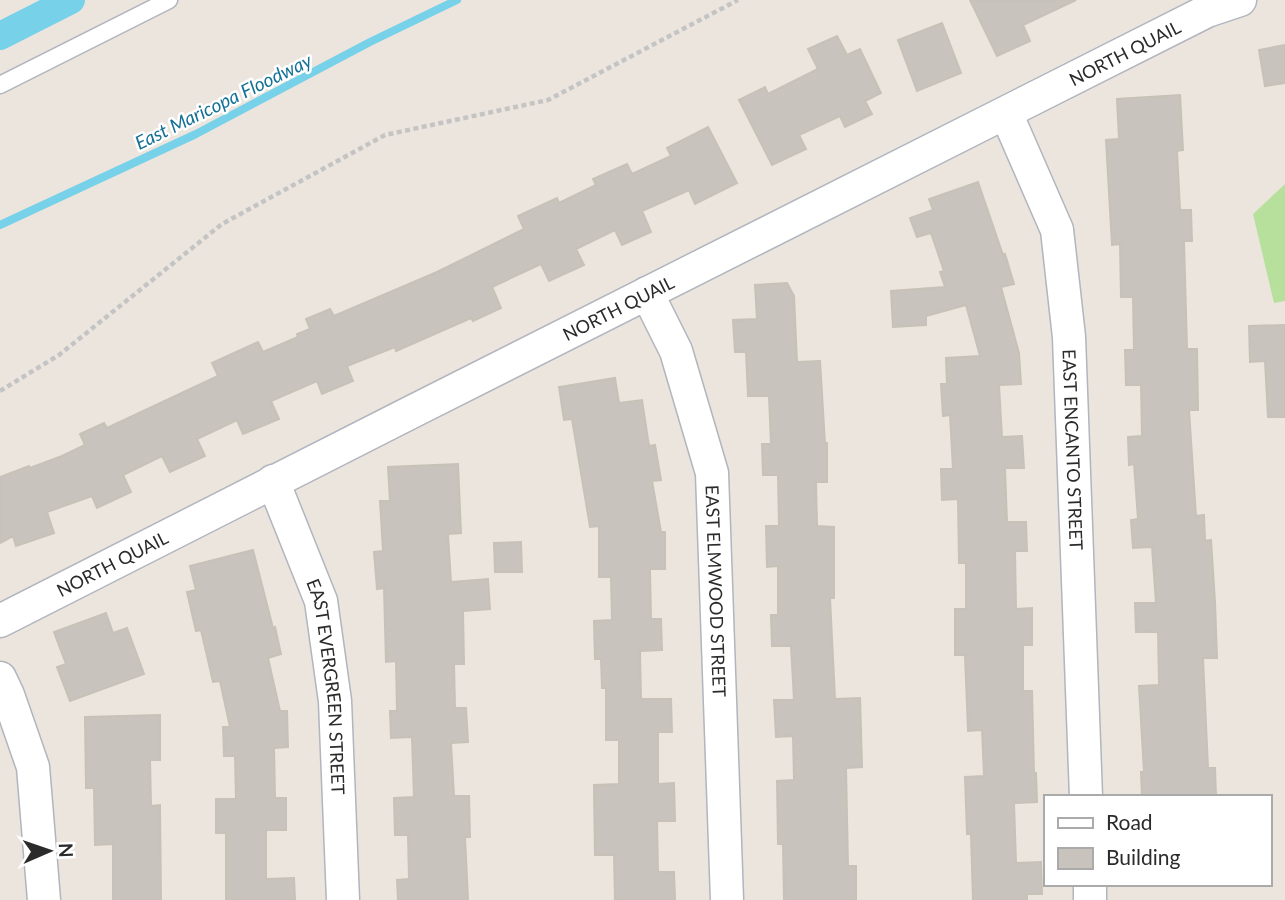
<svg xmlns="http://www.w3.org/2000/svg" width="1285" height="900" viewBox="0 0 1285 900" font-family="Lato,sans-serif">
	<rect width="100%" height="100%" fill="#ece5de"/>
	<polygon fill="#b8e09d" points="1285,184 1285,301 1274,303 1253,214"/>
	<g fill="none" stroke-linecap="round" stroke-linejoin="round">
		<polyline stroke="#76d1e9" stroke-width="8" points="0,225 196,134 370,42 457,0"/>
		<polyline stroke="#76d1e9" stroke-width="28" points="0,36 71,0"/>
	</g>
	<g fill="#c8c3bc" stroke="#c7c1b7" stroke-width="2">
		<polygon points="970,0 1076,0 1023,25 1030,41 997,56"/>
		<polygon points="942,23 961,73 917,91 898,40"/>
		<polygon points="837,36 847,55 860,49 881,93 865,101 872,114 845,127 840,116 799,135 806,149 772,165 739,100 765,87 768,94 818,69 808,49"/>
		<polygon points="1285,45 1285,83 1265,86 1259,50"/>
		<polygon points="1180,95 1183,150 1177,151 1180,210 1191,210 1192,241 1184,241 1187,349 1197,349 1198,410 1189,410 1196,516 1204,515 1205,541 1211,540 1215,602 1217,658 1203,658 1208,768 1215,768 1216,797 1142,797 1141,772 1144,772 1139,686 1159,685 1158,632 1136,632 1135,603 1156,603 1152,547 1133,548 1131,520 1138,519 1134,464 1129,465 1128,437 1142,436 1141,385 1126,385 1125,350 1134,350 1133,297 1121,297 1120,244 1112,245 1106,140 1119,139 1117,99"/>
		<polygon points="708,127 737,183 695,204 689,190 642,211 651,232 622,245 615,230 576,249 584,265 549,281 541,264 492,287 501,308 473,321 471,318 396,351 395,347 347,366 353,381 322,394 317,381 271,401 279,419 243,434 237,420 197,439 205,456 170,472 162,456 123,475 131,492 97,508 92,496 47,512 54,533 16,546 13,536 0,543 0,477 29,466 30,468 62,456 85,445 80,434 104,423 107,428 218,376 212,363 258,342 263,352 298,337 297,334 310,329 306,319 330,309 334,316 437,272 524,229 518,216 557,198 559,203 596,185 593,179 627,164 632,174 671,156 667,148"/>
		<polygon points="978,182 1003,255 1005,254 1014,284 1001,287 1019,353 1021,384 999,385 1002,437 1022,436 1024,468 1005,468 1007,522 1026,522 1027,551 1015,551 1016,609 1032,608 1032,645 1023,645 1023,691 1032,691 1034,773 1036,773 1037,802 1014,803 1016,863 1041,862 1042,894 1027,894 1027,900 973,900 971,834 967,834 965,777 984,776 982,730 968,731 965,655 955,655 955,609 966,609 966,563 959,563 958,499 942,500 941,469 953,469 950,415 943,416 941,384 947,384 946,358 980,356 966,305 926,316 926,325 893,327 891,291 945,287 940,272 944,271 931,233 917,237 910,218 933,210 929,199"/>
		<polygon points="787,283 794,296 797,362 820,361 825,443 827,443 827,482 816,482 817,526 834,527 834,598 830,598 835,699 860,698 862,767 846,768 848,866 856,866 856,900 784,900 783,844 778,844 777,781 794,780 793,736 776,737 774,700 794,700 791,646 772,646 771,615 778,615 778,566 767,567 766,526 779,526 778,475 763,475 762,444 771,444 769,396 748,396 746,352 735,352 733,320 757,319 755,285"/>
		<polygon points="1285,325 1285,417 1268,417 1265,361 1250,362 1249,326"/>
		<polygon points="615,378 619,403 642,400 649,446 655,445 661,480 652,481 661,532 665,532 665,569 650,569 651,619 661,619 662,650 640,651 641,699 671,699 672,732 658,732 658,784 674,783 675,821 657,821 658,872 674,872 675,900 615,900 614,855 595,855 594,785 619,784 619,740 606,740 606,688 602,688 601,659 595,659 594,621 612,620 611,577 599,577 599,526 590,527 572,419 564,420 559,387"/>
		<polygon points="458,464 461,533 448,534 451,582 488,579 490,609 463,611 464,664 454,664 455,708 466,708 468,742 451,743 454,796 469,796 470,837 465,837 468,900 398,900 397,880 409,879 408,835 395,835 394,798 414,797 412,737 391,738 390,711 397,711 396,661 386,662 384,588 377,589 374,552 383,551 380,501 390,501 388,467"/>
		<polygon points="521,542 522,572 495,572 494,543"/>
		<polygon points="253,550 273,628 275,627 281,654 268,658 280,711 287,711 288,747 274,748 275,798 286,798 286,830 266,830 266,879 294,878 295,900 226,900 226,833 216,833 216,799 236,799 235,756 224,756 223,727 230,727 220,681 213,682 201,630 196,631 187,592 196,590 190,566"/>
		<polygon points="106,613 113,633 127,628 144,674 70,701 57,667 66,664 54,632"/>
		<polygon points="160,715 160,760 150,760 151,806 160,805 161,900 113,900 113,844 95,845 94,788 86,788 85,717"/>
	</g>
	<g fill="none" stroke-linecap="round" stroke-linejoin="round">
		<defs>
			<polyline id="lane" points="0,85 169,0"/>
			<g id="street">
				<path id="s1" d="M 1006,113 L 1057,230 L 1069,337 L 1086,797"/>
				<path id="s2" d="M 647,293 L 676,351 L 712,473 L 727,900"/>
				<path id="s3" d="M 273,481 L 321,601 L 335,701 L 343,900"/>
				<path id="s4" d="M 0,621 C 401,415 805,216 1207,11 L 1240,0"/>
				<polyline points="0,678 8,695 33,767 44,900"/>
				<polyline points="1090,884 1090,900"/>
			</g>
		</defs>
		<use href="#lane" stroke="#b1b5be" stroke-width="19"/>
		<use href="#street" stroke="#b1b5be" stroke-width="35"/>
		<polyline stroke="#c4c4c4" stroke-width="4.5" stroke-dasharray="5 3.5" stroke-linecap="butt" points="0,391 59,355 222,224 385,135 548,100 738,0"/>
		<use href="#lane" stroke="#fff" stroke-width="16"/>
		<use href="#street" stroke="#fff" stroke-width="32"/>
	</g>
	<g text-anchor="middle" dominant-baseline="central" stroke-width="5" stroke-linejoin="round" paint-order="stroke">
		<g font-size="18" fill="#2b2b2b" stroke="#fff">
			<text stroke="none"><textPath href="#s4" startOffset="1260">NORTH QUAIL</textPath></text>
			<text stroke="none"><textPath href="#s4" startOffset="693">NORTH QUAIL</textPath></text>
			<text stroke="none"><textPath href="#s1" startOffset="348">EAST ENCANTO STREET</textPath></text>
			<text stroke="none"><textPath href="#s4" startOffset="126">NORTH QUAIL</textPath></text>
			<text stroke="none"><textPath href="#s2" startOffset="310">EAST ELMWOOD STREET</textPath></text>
			<text stroke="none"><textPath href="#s3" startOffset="215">EAST EVERGREEN STREET</textPath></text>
		</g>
		<g font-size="19" font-style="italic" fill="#147196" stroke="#fff">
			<text transform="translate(223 101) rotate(-26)">East Maricopa Floodway</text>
		</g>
	</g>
	<rect x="1044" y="795" width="228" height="91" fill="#ffffff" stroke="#aaaaaa" stroke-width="2"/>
	<rect x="1058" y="818" width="35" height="10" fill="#ffffff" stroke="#aaaaaa" stroke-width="2"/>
	<text x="1106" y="830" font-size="21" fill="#2b2b2b">Road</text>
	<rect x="1058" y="848" width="35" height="21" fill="#c8c3bc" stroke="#aaaaaa" stroke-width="2"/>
	<text x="1106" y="865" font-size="21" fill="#2b2b2b">Building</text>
	<g transform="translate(49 851) rotate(88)" stroke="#ffffff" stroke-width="5" paint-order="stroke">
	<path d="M0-5L12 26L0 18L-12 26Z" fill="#2b2b2b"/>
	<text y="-10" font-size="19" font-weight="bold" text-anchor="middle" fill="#2b2b2b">N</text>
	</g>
</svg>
